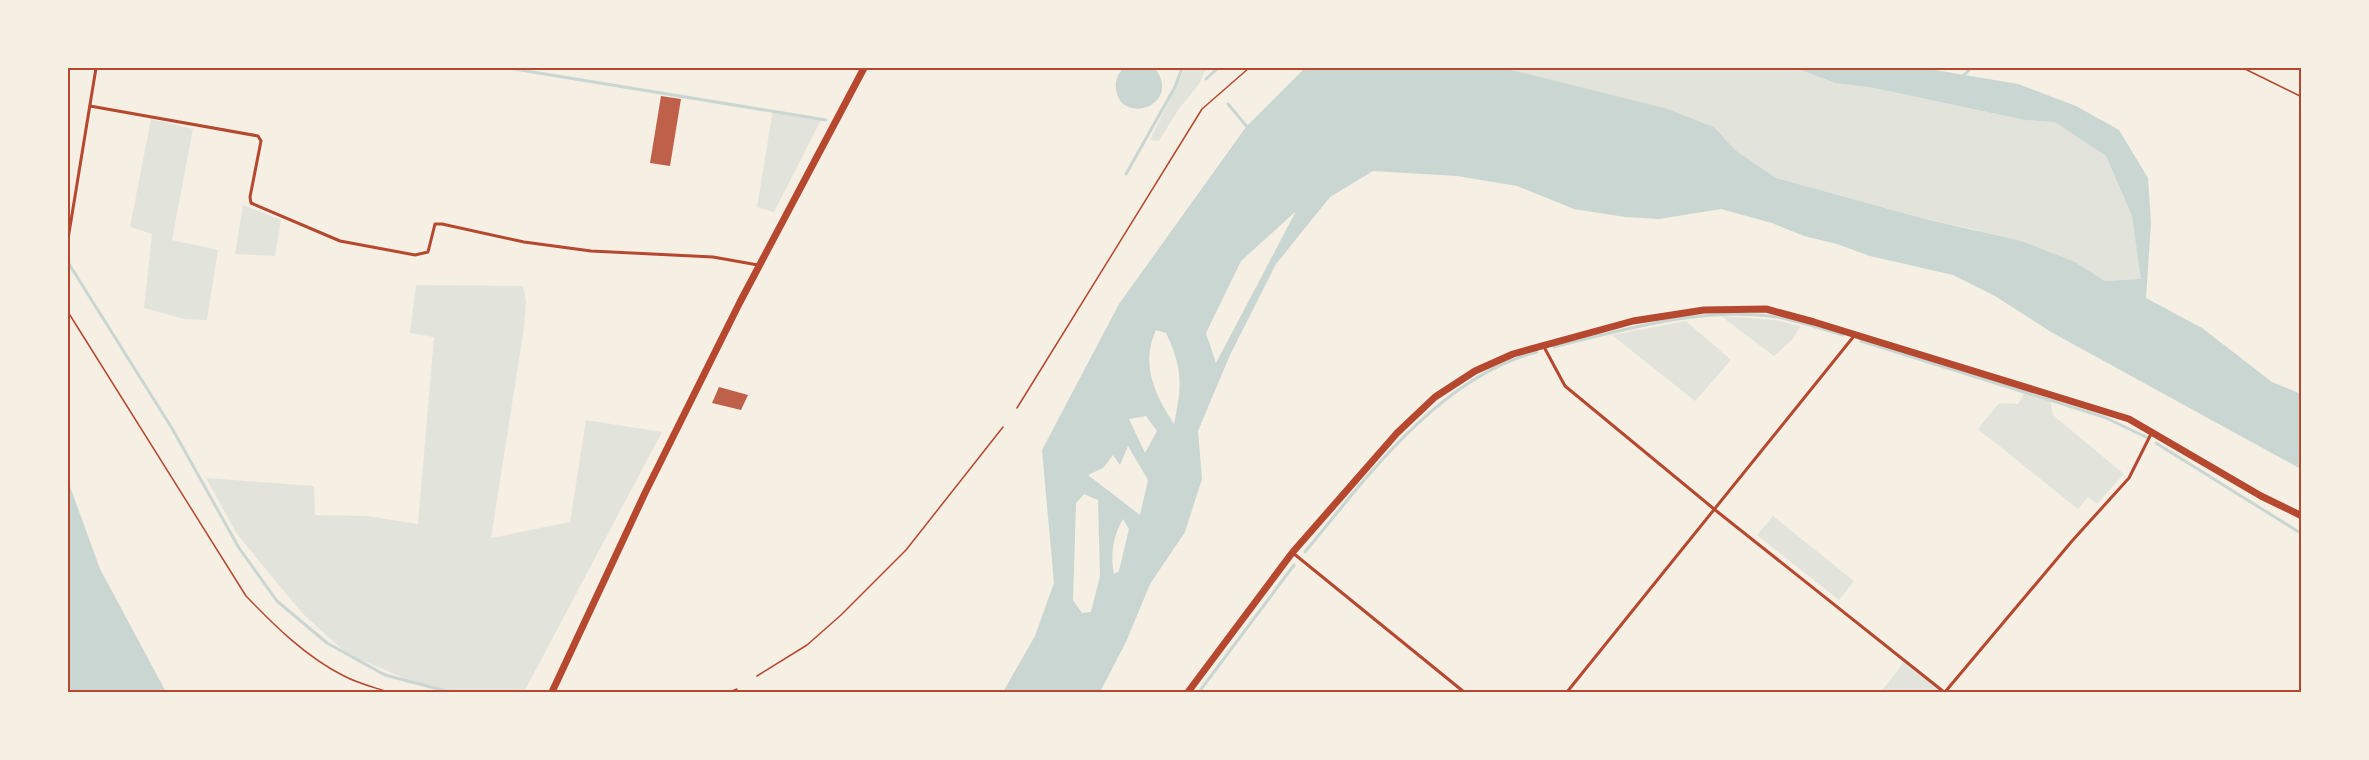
<svg xmlns="http://www.w3.org/2000/svg" width="2369" height="760" viewBox="0 0 2369 760" font-family="Lato,sans-serif">
	<rect width="100%" height="100%" fill="#f6efe4"/>
	<g fill="#e2e4dc">
		<polygon points="1185,68 1206,68 1199,84 1178,110 1159,141 1150,140"/>
		<polygon points="1504,68 1794,68 1835,83 1874,88 2025,120 2055,121 2106,156 2132,216 2142,279 2105,281 2075,262 1972,229 1925,219 1776,178 1735,150 1714,127 1665,108"/>
		<polygon points="773,110 821,120 774,212 757,207"/>
		<polygon points="151,119 193,129 172,240 218,250 207,320 184,319 144,308 152,234 130,227"/>
		<polygon points="243,205 281,220 275,256 235,254"/>
		<polygon points="416,285 523,286 526,301 524,328 491,538 570,522 586,420 662,432 524,692 453,692 416,683 347,654 302,613 237,534 206,478 314,486 315,515 367,516 418,524 434,337 410,333"/>
		<polygon points="1721,316 1775,320 1800,326 1793,339 1774,356"/>
		<polygon points="1686,321 1731,360 1695,401 1612,335"/>
		<polygon points="2025,392 2050,399 2053,415 2124,474 2097,504 2088,497 2078,509 1978,429 1999,403 2018,404"/>
		<polygon points="1773,516 1854,581 1839,600 1757,535"/>
		<polygon points="1904,662 1941,692 1881,692"/>
	</g>
	<g fill="#c9d6d2" fill-rule="evenodd">
		<path d="M 1124,68 L 1155,68 C 1183,106 1120,126 1116,89 C 1115,80 1118,73 1124,68 Z"/>
		<path d="M 1305,68 L 1504,68 L 1665,108 L 1714,127 L 1735,150 L 1776,178 L 1925,219 L 2021,241 L 2075,262 L 2105,281 L 2141,279 L 2132,216 L 2106,156 L 2055,122 L 2025,120 L 1874,88 L 1835,83 L 1795,68 L 1923,68 L 2018,84 L 2076,106 L 2119,130 L 2148,178 L 2151,223 L 2146,298 L 2202,328 L 2272,382 L 2301,394 L 2301,469 L 2051,332 L 1995,296 L 1953,275 L 1870,256 L 1837,244 L 1804,236 L 1772,223 L 1721,209 L 1659,219 L 1625,217 L 1574,209 L 1517,186 L 1457,176 L 1373,171 L 1330,197 L 1276,264 L 1230,355 L 1198,431 L 1202,479 L 1185,532 L 1150,584 L 1126,642 L 1100,692 L 1003,692 L 1035,636 L 1054,583 L 1042,450 L 1119,304 L 1246,127 ZM 1295,212 L 1295,213 L 1216,363 L 1206,333 L 1241,261 ZM 1156,330 L 1166,333 C 1183,368 1182,387 1174,424 C 1155,395 1140,364 1156,330 ZM 1146,416 L 1157,431 L 1145,453 L 1129,419 ZM 1128,446 L 1148,480 L 1140,515 L 1088,475 L 1103,468 L 1113,455 L 1120,465 ZM 1084,494 L 1098,500 L 1100,576 L 1091,612 L 1082,613 L 1073,600 L 1076,503 ZM 1123,519 L 1129,529 L 1119,571 L 1114,574 C 1110,555 1113,536 1123,519 Z"/>
		<polygon points="68,481 100,569 166,692 68,692"/>
	</g>
	<g fill="none" stroke-linecap="round" stroke-linejoin="round">
		<g stroke="#c9d6d2" stroke-width="3">
			<polyline points="508,68 826,120"/>
			<polyline points="1963,76 1971,68"/>
			<polyline points="1206,79 1218,68"/>
			<polyline points="1228,104 1248,128"/>
			<polyline points="1126,174 1175,87 1182,68"/>
			<polyline points="69,264 173,430 239,548 277,601 327,643 385,675 450,692"/>
			<polyline points="1861,341 2104,417 2148,438"/>
			<path d="M 1554,347 C 1625,329 1703,306 1777,317 C 1799,321 1822,329 1843,335"/>
			<polyline points="2156,443 2302,534"/>
			<path d="M 1305,552 C 1366,478 1439,377 1537,352"/>
			<polyline points="1199,692 1294,565"/>
		</g>
	</g>
	<g fill="#bf614a">
		<polygon points="661,96 681,99 670,166 650,163"/>
		<polygon points="719,387 748,395 741,410 712,403"/>
	</g>
	<g fill="none" stroke-linecap="round" stroke-linejoin="round">
		<g stroke="#b5482f" stroke-width="1.5">
			<polyline points="2243,68 2302,97"/>
			<path d="M 68,312 L 246,596 C 275,626 306,657 344,676 C 357,683 373,687 388,692"/>
			<polyline points="1017,408 1202,109 1249,68"/>
			<polyline points="757,676 807,645 841,615 906,550 1003,427"/>
			<polyline points="729,692 737,689"/>
		</g>
		<g stroke="#b5482f" stroke-width="3">
			<polyline points="90,106 258,136 261,141 250,197 251,203 340,241 415,255 428,252 435,224 442,224 524,242 591,251 713,257 758,265"/>
			<polyline points="68,239 96,68"/>
			<polyline points="1544,347 1565,386 1714,509 1944,692"/>
			<polyline points="1293,553 1464,692"/>
			<polyline points="1567,692 1854,336"/>
			<polyline points="1945,692 2072,541 2129,478 2152,432"/>
		</g>
		<g stroke="#b5482f" stroke-width="7">
			<polyline points="552,692 645,493 740,302 864,68"/>
			<polyline points="1188,692 1292,553 1397,433 1435,397 1475,371 1513,354 1633,321 1704,310 1766,309 1814,322 2129,419 2261,496 2302,516"/>
		</g>
	</g>
	<rect width="2369" height="760" fill="none" stroke="#f6efe4" stroke-width="138"/>
	<rect x="69" y="69" width="2231" height="622" fill="none" stroke="#b5482f" stroke-width="2"/>
</svg>
